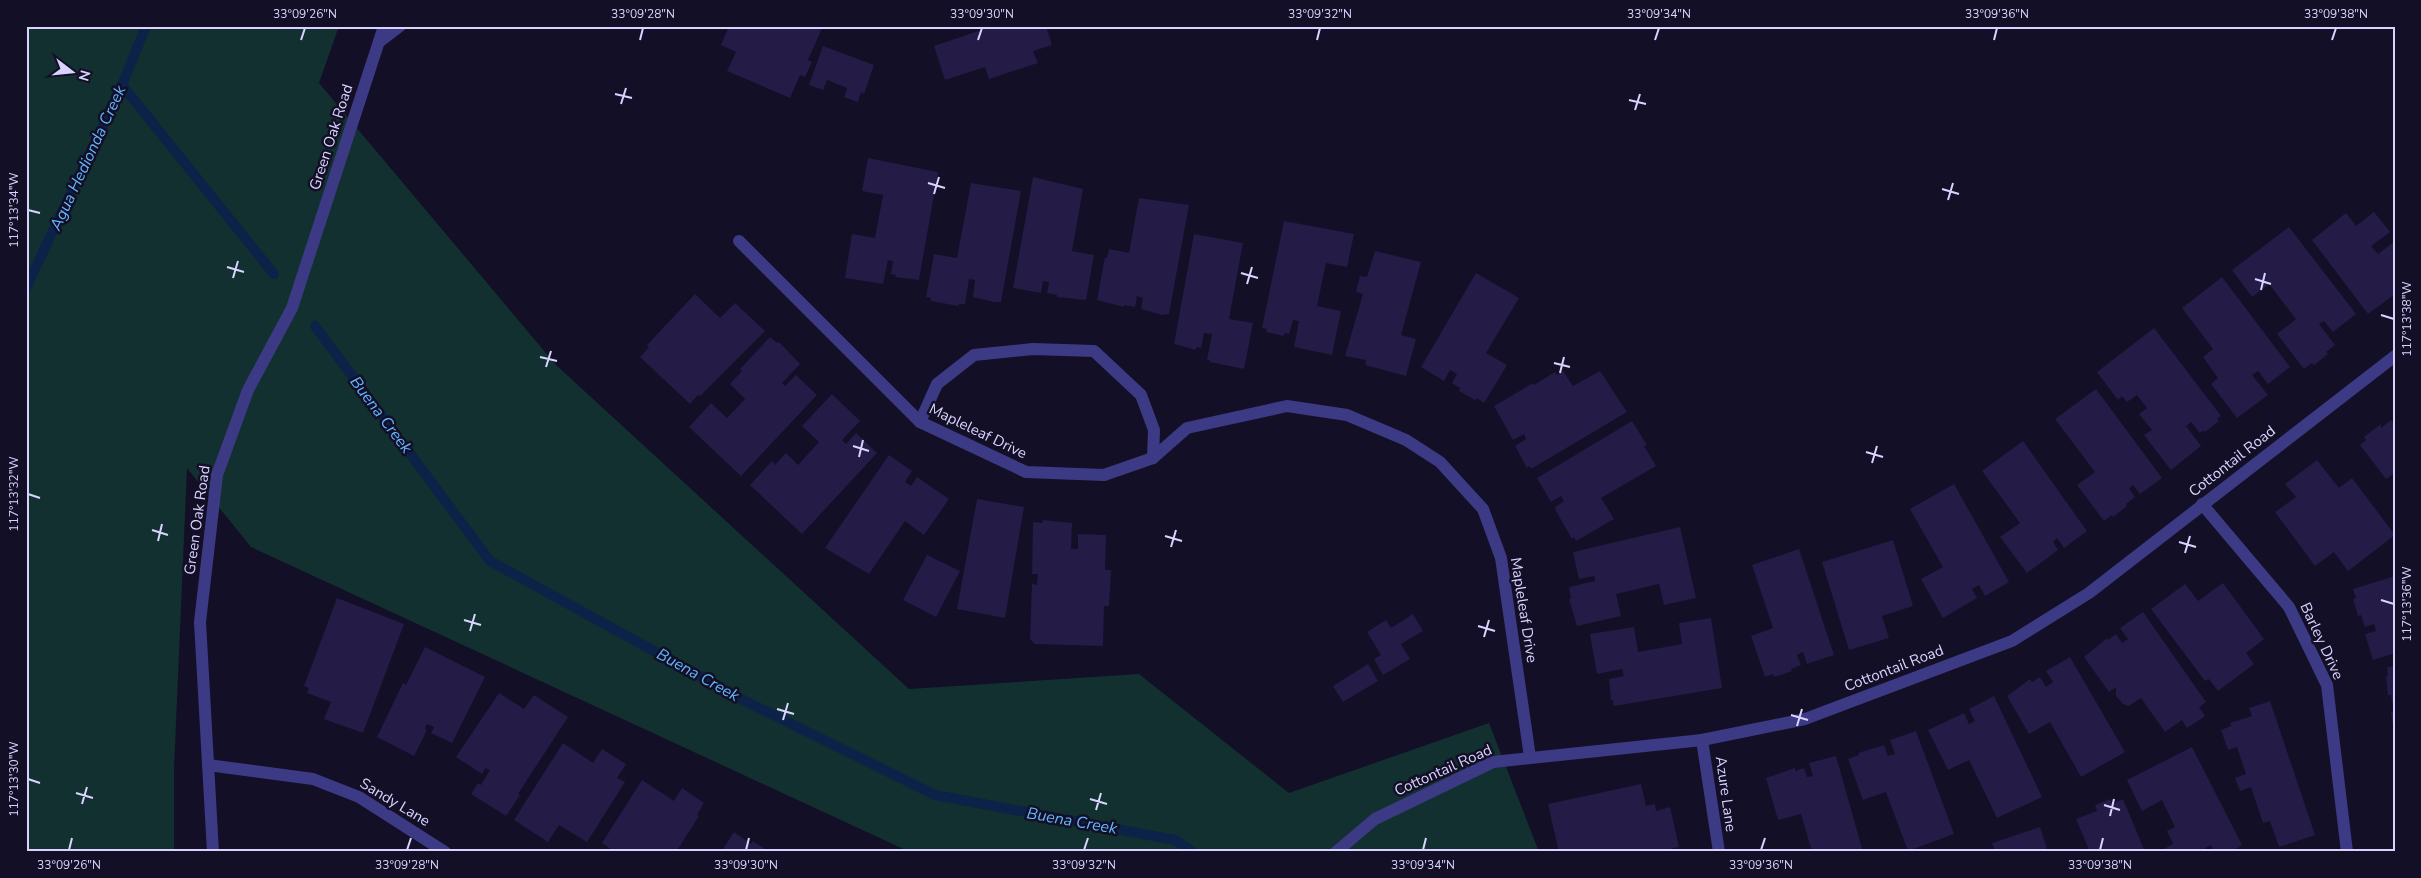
<svg xmlns="http://www.w3.org/2000/svg" width="2421" height="878" viewBox="0 0 2421 878" font-family="'Nunito Sans',sans-serif">
	<rect width="100%" height="100%" fill="#130f26"/>
	<polygon fill="#12302f" points="26,26 339,26 319,83 556,365 909,689 1139,674 1289,793 1489,723 1539,852 910,852 251,547 187,468 174,769 174,852 26,852"/>
	<g fill="none" stroke-linecap="round" stroke-linejoin="round">
		<g stroke="#0c2248" stroke-width="10">
			<polyline points="122,85 274,274"/>
			<polyline points="26,288 122,85 146,26"/>
			<polyline points="315,326 490,561 745,701 935,795 1175,840 1193,852"/>
		</g>
	</g>
	<g fill="#241b47">
		<polygon points="729,26 823,26 808,60 812,62 805,77 800,75 790,98 727,71 736,52 721,45"/>
		<polygon points="993,26 1046,26 1052,45 1033,51 1038,63 989,79 985,67 945,80 934,46"/>
		<polygon points="823,46 874,65 864,94 861,92 858,102 844,97 847,88 827,80 823,90 809,85"/>
		<polygon points="868,158 938,172 919,280 895,277 896,275 891,274 893,261 888,260 883,284 845,278 852,234 875,238 883,195 862,191"/>
		<polygon points="1033,177 1083,189 1072,251 1094,255 1086,300 1057,297 1057,295 1047,293 1049,282 1043,281 1041,293 1013,288"/>
		<polygon points="971,183 1021,191 1001,302 994,302 973,297 975,280 969,279 965,304 959,304 958,306 931,301 931,298 926,297 934,254 957,258"/>
		<polygon points="1139,198 1189,205 1169,314 1162,315 1141,309 1143,298 1137,296 1135,307 1124,305 1124,307 1097,300 1105,257 1107,258 1109,249 1129,253"/>
		<polygon points="2374,212 2390,232 2371,246 2378,254 2395,241 2395,294 2368,314 2312,240 2346,213 2356,226"/>
		<polygon points="1284,221 1354,234 1347,267 1326,263 1317,306 1341,311 1332,355 1294,347 1299,321 1293,320 1289,334 1284,333 1284,336 1266,332 1267,329 1262,328"/>
		<polygon points="2289,227 2356,314 2333,332 2324,321 2319,324 2335,345 2326,352 2328,354 2314,365 2312,363 2304,369 2277,334 2296,319 2269,284 2252,297 2232,270"/>
		<polygon points="1194,234 1243,243 1229,319 1253,323 1244,369 1210,362 1210,360 1207,360 1212,334 1204,333 1201,348 1196,347 1196,350 1174,344"/>
		<polygon points="1375,251 1421,262 1401,335 1416,339 1406,376 1365,365 1366,360 1345,356 1363,294 1356,292 1360,276 1367,277"/>
		<polygon points="1476,273 1519,298 1486,353 1507,365 1484,403 1477,398 1475,400 1459,391 1460,388 1452,383 1457,374 1450,370 1444,381 1421,367"/>
		<polygon points="2222,277 2290,367 2268,384 2258,371 2252,375 2268,395 2237,418 2211,384 2218,378 2203,357 2213,349 2182,308"/>
		<polygon points="695,294 720,318 735,303 765,331 700,396 698,395 690,404 640,357 649,347 647,345"/>
		<polygon points="2154,328 2221,416 2217,419 2219,421 2205,432 2204,430 2200,433 2191,422 2186,426 2201,446 2171,470 2144,435 2152,430 2139,414 2147,408 2137,395 2127,402 2122,396 2118,400 2097,372"/>
		<polygon points="770,337 777,343 779,342 800,364 782,383 785,386 796,375 817,395 741,476 689,427 711,403 727,418 745,399 730,384 742,371 740,369"/>
		<polygon points="1563,371 1573,386 1600,371 1627,412 1531,469 1530,466 1527,468 1515,446 1526,439 1524,434 1513,440 1494,406 1533,383 1534,385 1555,372 1557,375"/>
		<polygon points="2096,389 2162,478 2140,494 2133,485 2129,489 2135,497 2126,504 2127,506 2113,517 2112,515 2104,521 2077,485 2095,472 2055,419"/>
		<polygon points="832,394 860,421 842,440 846,444 856,433 877,453 802,534 750,485 772,461 775,465 786,453 798,465 819,442 802,426"/>
		<polygon points="2391,420 2395,425 2395,473 2386,479 2360,445 2366,440 2364,437 2381,424 2381,428"/>
		<polygon points="1632,421 1647,445 1644,446 1656,466 1601,498 1614,519 1576,541 1574,537 1572,539 1556,511 1555,507 1564,501 1561,496 1551,502 1537,478"/>
		<polygon points="2023,441 2087,531 2064,548 2057,538 2053,542 2058,550 2027,573 2000,537 2020,523 1982,471"/>
		<polygon points="889,455 912,471 905,482 911,486 917,477 949,499 924,535 905,521 869,574 825,548"/>
		<polygon points="2317,460 2339,488 2352,478 2395,535 2348,571 2334,552 2315,566 2275,512 2296,497 2285,484"/>
		<polygon points="1954,484 2009,582 1985,596 1979,585 1972,589 1977,598 1943,618 1921,579 1943,567 1910,509"/>
		<polygon points="977,499 1024,507 1005,618 957,609"/>
		<polygon points="1043,520 1072,523 1071,549 1078,549 1078,534 1106,535 1105,570 1111,570 1109,606 1104,606 1103,646 1035,644 1030,639 1032,584 1037,585 1038,574 1032,574 1033,522 1042,523"/>
		<polygon points="1680,527 1696,598 1664,605 1659,584 1616,594 1621,616 1577,626 1569,599 1571,599 1569,587 1595,581 1594,576 1579,579 1573,552"/>
		<polygon points="1893,540 1913,606 1882,616 1889,638 1849,650 1822,562"/>
		<polygon points="1799,549 1834,655 1807,664 1803,652 1797,655 1801,665 1791,669 1792,671 1774,677 1773,674 1765,677 1751,636 1773,628 1752,565"/>
		<polygon points="927,555 960,571 936,617 903,600"/>
		<polygon points="2395,576 2395,653 2373,660 2365,634 2376,631 2374,624 2365,627 2361,615 2358,616 2353,599 2356,598 2353,589"/>
		<polygon points="2223,583 2264,639 2246,653 2254,664 2218,691 2209,679 2205,681 2151,609 2185,584 2198,601"/>
		<polygon points="337,598 404,624 363,733 324,719 331,702 307,693 309,688 304,686"/>
		<polygon points="2143,612 2206,702 2199,707 2205,716 2187,728 2182,720 2165,732 2141,698 2129,706 2123,704 2116,696 2116,687 2109,692 2084,657 2107,638 2108,640 2116,634 2122,643 2128,639 2120,628"/>
		<polygon points="1413,614 1423,631 1401,644 1410,659 1383,675 1374,659 1381,655 1367,632 1386,620 1391,628"/>
		<polygon points="1711,618 1722,688 1614,706 1613,700 1611,700 1609,679 1624,676 1622,669 1597,674 1590,634 1634,627 1638,652 1682,644 1679,623"/>
		<polygon points="425,647 485,677 452,743 431,733 434,727 427,724 425,729 427,730 414,756 377,737 403,683 406,685"/>
		<polygon points="2070,657 2125,752 2081,777 2050,722 2029,734 2007,696 2030,679 2032,682 2040,677 2046,687 2053,682 2046,671"/>
		<polygon points="1368,664 1378,681 1343,702 1333,686"/>
		<polygon points="2395,666 2395,703 2392,703 2391,695 2388,695 2386,676 2388,676 2387,667"/>
		<polygon points="499,693 524,709 534,695 568,717 518,794 520,795 506,816 471,794 478,783 481,785 490,770 485,768 482,774 456,757"/>
		<polygon points="1994,696 2042,797 1997,818 1969,760 1948,770 1928,730 1964,713 1969,724 1975,721 1969,709"/>
		<polygon points="2270,701 2315,835 2279,847 2270,821 2263,823 2251,787 2240,791 2235,778 2246,774 2237,747 2228,750 2221,730 2231,726 2230,723 2252,716 2249,708"/>
		<polygon points="2391,712 2395,712 2395,733 2394,733"/>
		<polygon points="1916,731 1954,834 1908,851 1886,792 1863,800 1848,759 1859,755 1858,753 1884,745 1888,756 1895,754 1890,740"/>
		<polygon points="563,743 593,763 602,749 626,764 617,778 625,782 587,842 559,825 548,842 514,820"/>
		<polygon points="2192,747 2242,845 2232,852 2214,852 2211,845 2205,848 2207,852 2163,852 2162,850 2173,844 2167,831 2175,827 2162,800 2142,811 2127,780"/>
		<polygon points="1836,756 1863,852 1812,852 1801,814 1778,820 1766,778 1795,768 1795,771 1804,768 1807,777 1813,776 1809,763"/>
		<polygon points="642,780 674,801 682,788 704,803 697,815 699,816 676,852 615,852 602,843"/>
		<polygon points="1641,784 1646,806 1655,804 1656,811 1670,807 1679,847 1657,852 1559,852 1548,804"/>
		<polygon points="2110,799 2112,804 2123,799 2145,852 2090,852 2076,819 2097,811 2095,805"/>
		<polygon points="2040,827 2048,852 1995,852 1992,843"/>
		<polygon points="734,832 751,844 753,841 769,852 721,852"/>
	</g>
	<g fill="none" stroke-linecap="round" stroke-linejoin="round">
		<polyline stroke="#3d3a85" stroke-width="12" points="920,422 937,384 974,355 1033,349 1094,351 1141,395 1154,430 1153,458"/>
		<g stroke="#3d3a85" stroke-width="12">
			<polyline points="379,42 400,26"/>
			<polyline points="739,241 920,422 1026,472 1104,475 1153,458 1187,428 1287,406 1347,415 1406,440 1440,462 1483,509 1501,558 1530,757"/>
			<polyline points="2202,504 2289,607 2327,685 2347,852"/>
			<polyline points="1702,740 1719,852"/>
			<polyline points="208,765 313,779 359,797 445,852"/>
			<polyline points="213,852 200,622 217,475 248,390 292,308 384,26"/>
			<polyline points="1336,852 1375,819 1493,762 1702,740 1805,719 2012,641 2089,593 2395,356"/>
		</g>
	</g>
	<path fill="none" stroke="#d9d4ff" stroke-width="2" d="M 301,40 L 305,28M 640,40 L 643,28M 978,40 L 982,28M 1317,40 L 1320,28M 1655,40 L 1659,28M 1994,40 L 1997,28M 2332,40 L 2336,28M 615,94 L 632,98M 1629,100 L 1646,104M 621,104 L 626,88M 1635,110 L 1640,94M 928,183 L 945,188M 1942,189 L 1959,194M 934,194 L 939,177M 1948,200 L 1953,183M 28,210 L 40,213M 227,267 L 244,272M 1241,273 L 1258,278M 233,278 L 238,261M 2255,279 L 2271,284M 1247,284 L 1252,267M 2261,290 L 2265,273M 2381,315 L 2394,319M 540,357 L 557,361M 1554,363 L 1570,367M 546,367 L 551,351M 1560,373 L 1564,357M 853,446 L 869,451M 1866,452 L 1883,457M 859,457 L 863,440M 1872,463 L 1877,446M 28,494 L 40,498M 152,530 L 168,535M 1165,536 L 1182,541M 158,541 L 162,524M 2179,542 L 2196,547M 1171,547 L 1176,530M 2185,553 L 2190,536M 2381,600 L 2394,604M 464,620 L 481,625M 1478,626 L 1495,631M 470,631 L 475,614M 1484,637 L 1489,620M 777,709 L 794,714M 1791,715 L 1808,720M 783,720 L 788,703M 1797,726 L 1802,709M 28,779 L 40,783M 76,793 L 93,798M 1090,799 L 1107,804M 82,804 L 87,787M 2104,805 L 2120,810M 1096,810 L 1101,793M 2110,816 L 2114,799M 69,850 L 72,838M 407,850 L 411,838M 746,850 L 749,838M 1084,850 L 1088,838M 1423,850 L 1426,838M 1761,850 L 1765,838M 2100,850 L 2103,838"/>
	<g text-anchor="middle" dominant-baseline="central" stroke-width="5" stroke-linejoin="round" paint-order="stroke">
		<g font-size="15" fill="#d9d4ff" stroke="#130f26">
			<text transform="translate(331 137) rotate(-72)">Green Oak Road</text>
			<text transform="translate(978 431) rotate(26)">Mapleleaf Drive</text>
			<text transform="translate(2232 461) rotate(-38)">Cottontail Road</text>
			<text transform="translate(197 520) rotate(-82)">Green Oak Road</text>
			<text transform="translate(1524 610) rotate(81)">Mapleleaf Drive</text>
			<text transform="translate(2322 641) rotate(65)">Barley Drive</text>
			<text transform="translate(1894 668) rotate(-21)">Cottontail Road</text>
			<text transform="translate(1443 770) rotate(-24)">Cottontail Road</text>
			<text transform="translate(1726 794) rotate(82)">Azure Lane</text>
			<text transform="translate(395 802) rotate(31)">Sandy Lane</text>
		</g>
		<g font-size="16" font-style="italic" fill="#62b6ff" stroke="#130f26">
			<text transform="translate(88 158) rotate(-65)">Agua Hedionda Creek</text>
			<text transform="translate(381 415) rotate(53)">Buena Creek</text>
			<text transform="translate(698 675) rotate(29)">Buena Creek</text>
			<text transform="translate(1072 821) rotate(10)">Buena Creek</text>
		</g>
	</g>
	<rect width="2421" height="878" fill="none" stroke="#130f26" stroke-width="55"/>
	<g transform="translate(72 72) rotate(106)" stroke="#130f26" stroke-width="4" paint-order="stroke">
	<path d="M0-4L9 19L0 12L-9 19Z" fill="#d9d4ff"/>
	<text y="-8" font-size="14" font-weight="bold" text-anchor="middle" fill="#d9d4ff">N</text>
	</g>
	<rect x="28" y="28" width="2366" height="822" fill="none" stroke="#d9d4ff" stroke-width="2"/>
	<g font-size="12" text-anchor="middle" fill="#d9d4ff">
		<text x="305" y="18">33°09'26"N</text>
		<text x="643" y="18">33°09'28"N</text>
		<text x="982" y="18">33°09'30"N</text>
		<text x="1320" y="18">33°09'32"N</text>
		<text x="1659" y="18">33°09'34"N</text>
		<text x="1997" y="18">33°09'36"N</text>
		<text x="2336" y="18">33°09'38"N</text>
		<text transform="translate(14 210) rotate(-90)" y="4">117°13'34"W</text>
		<text transform="translate(2407 319) rotate(-90)" y="4">117°13'38"W</text>
		<text transform="translate(14 494) rotate(-90)" y="4">117°13'32"W</text>
		<text transform="translate(2407 604) rotate(-90)" y="4">117°13'36"W</text>
		<text transform="translate(14 779) rotate(-90)" y="4">117°13'30"W</text>
		<text x="69" y="869">33°09'26"N</text>
		<text x="407" y="869">33°09'28"N</text>
		<text x="746" y="869">33°09'30"N</text>
		<text x="1084" y="869">33°09'32"N</text>
		<text x="1423" y="869">33°09'34"N</text>
		<text x="1761" y="869">33°09'36"N</text>
		<text x="2100" y="869">33°09'38"N</text>
	</g>
</svg>
